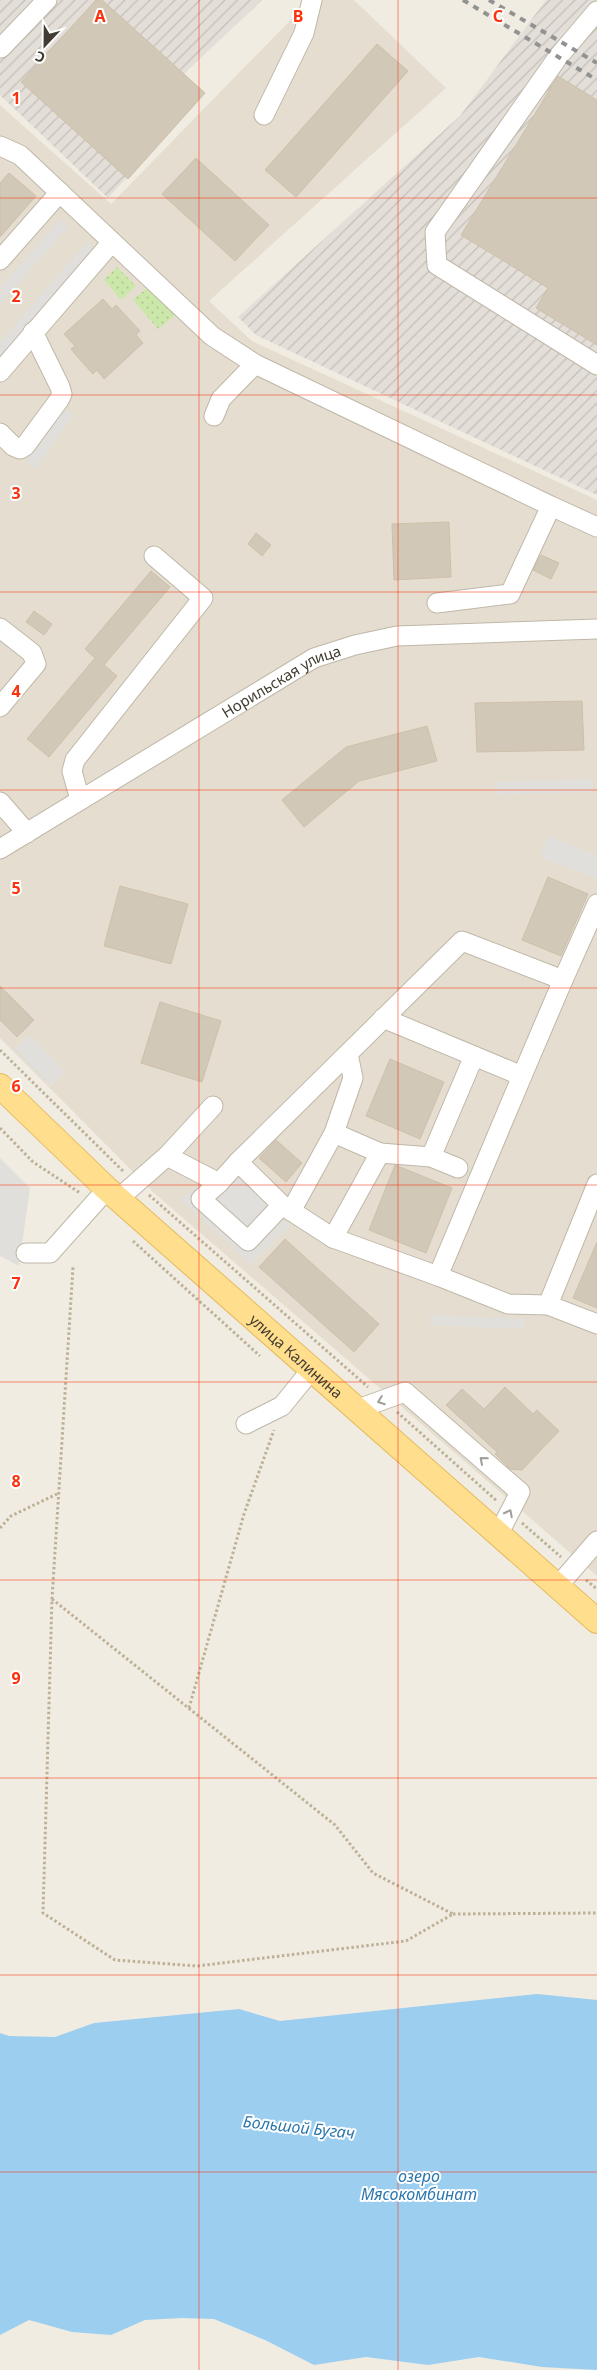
<svg xmlns="http://www.w3.org/2000/svg" width="597" height="2370" viewBox="0 0 597 2370" font-family="'Noto Sans',sans-serif">
	<defs>
		<pattern id="industrial-furrows" width="10" height="10" patternUnits="userSpaceOnUse" patternTransform="scale(1.25)"><rect width="10" height="10" fill="#e3ded7"/><path d="M-1 1l2-2M0 10L10 0M9 11l2-2" fill="none" stroke="#c4bfb9"/></pattern>
		<pattern id="park-dots" width="8" height="8" patternUnits="userSpaceOnUse" patternTransform="scale(1.25)"><rect width="8" height="8" fill="#cbe7a9"/><path d="M2 2h.1M6 6h.1" fill="none" stroke="#b0c792" stroke-width="1.8" stroke-linecap="round"/></pattern>
	</defs>
	<rect width="100%" height="100%" fill="#f1ece2"/>
	<polygon fill="#e5ded0" points="310,0 354,0 446,88 209,301 252,341 597,500 597,1576 153,1192 0,1038 0,105 111,204"/>
	<g fill="url(#industrial-furrows)">
		<polygon points="0,0 262,0 184,74 205,93 108,198 0,95"/>
		<polygon points="546,0 597,0 597,495 256,335 238,317 460,116"/>
	</g>
	<g fill="url(#park-dots)">
		<polygon points="117,267 136,286 121,300 104,280"/>
		<polygon points="149,286 177,314 158,329 133,300"/>
	</g>
	<g fill="#e1dfdb">
		<polygon points="60,219 68,227 0,305 0,288"/>
		<polygon points="87,242 96,250 0,360 0,342"/>
		<polygon points="64,408 73,415 35,469 25,463"/>
		<polygon points="592,779 592,792 495,795 495,782"/>
		<polygon points="549,836 597,856 597,879 540,857"/>
		<polygon points="29,1035 65,1072 51,1086 15,1049"/>
		<polygon points="0,1158 30,1188 19,1266 0,1256"/>
		<polygon points="223,1164 290,1225 251,1264 180,1200"/>
		<polygon points="430,1315 524,1319 524,1329 430,1325"/>
	</g>
	<polygon fill="#9ccef0" points="537,1994 597,2000 597,2370 542,2367 479,2357 428,2365 366,2357 314,2365 265,2340 214,2319 182,2318 145,2320 111,2335 72,2332 29,2320 0,2335 0,2033 9,2036 55,2037 94,2023 239,2009 280,2021"/>
	<g fill="#d2c8b7" stroke="#cec0aa">
		<polygon points="96,0 102,0 205,93 128,179 21,82"/>
		<polygon points="377,44 408,71 296,197 265,170"/>
		<polygon points="558,76 597,100 597,345 536,308 548,288 461,235"/>
		<polygon points="196,158 269,225 235,261 162,194"/>
		<polygon points="9,173 36,196 0,237 0,183"/>
		<polygon points="103,299 112,309 116,305 140,331 136,335 143,343 104,379 97,370 93,374 82,362 71,349 75,346 64,334"/>
		<polygon points="449,522 451,577 394,580 392,524"/>
		<polygon points="256,533 271,545 262,556 248,544"/>
		<polygon points="541,555 559,563 551,579 533,570"/>
		<polygon points="151,571 170,587 104,665 117,676 49,757 27,739 95,658 85,649"/>
		<polygon points="34,611 52,624 44,635 26,622"/>
		<polygon points="582,701 584,750 477,752 475,703"/>
		<polygon points="427,726 437,761 359,781 304,827 282,800 346,747"/>
		<polygon points="548,877 588,894 561,956 522,940"/>
		<polygon points="120,886 188,904 171,964 104,946"/>
		<polygon points="0,986 34,1020 17,1037 0,1020"/>
		<polygon points="160,1002 221,1021 202,1082 141,1063"/>
		<polygon points="390,1059 444,1082 420,1139 366,1116"/>
		<polygon points="276,1140 302,1163 286,1182 259,1158"/>
		<polygon points="395,1165 452,1188 426,1253 369,1230"/>
		<polygon points="285,1239 379,1324 354,1352 259,1267"/>
		<polygon points="597,1242 597,1308 573,1298"/>
		<polygon points="505,1387 533,1414 537,1410 559,1431 522,1470 510,1469 495,1454 497,1452 446,1405 462,1389 484,1409"/>
	</g>
	<g fill="none" stroke-linecap="round" stroke-linejoin="round">
		<defs>
			<g id="minor">
				<polyline points="597,11 558,57 435,232 437,265 597,365"/>
				<polyline points="1,48 47,0"/>
				<polyline points="264,115 304,33 312,0"/>
				<polyline points="0,146 20,155 212,336 255,364 551,506"/>
				<polyline points="0,260 60,192"/>
				<polyline points="0,372 112,242"/>
				<polyline points="214,416 221,399 255,364"/>
				<polyline points="0,433 13,446 20,449 25,446 59,400 62,394 60,387 33,332"/>
				<polyline points="437,603 510,594 551,506 597,527"/>
				<polyline points="0,628 32,653 36,664 0,707"/>
				<polyline points="80,800 72,771 75,760 203,598 154,556"/>
				<polyline points="0,802 27,833"/>
				<path id="s1" d="M 0,849 L 314,658 L 355,645 L 397,636 L 597,629"/>
				<polyline points="522,1076 563,980"/>
				<polyline points="380,1153 431,1157 458,1168"/>
				<polyline points="167,1156 219,1183 238,1162 282,1205 333,1238 438,1276 522,1076 383,1018"/>
				<polyline points="431,1157 474,1056"/>
				<polyline points="238,1162 462,941 563,980 597,904"/>
				<polyline points="219,1183 201,1199 248,1241 282,1205"/>
				<polyline points="597,1184 548,1305 597,1324"/>
				<polyline points="118,1199 167,1156 213,1106"/>
				<polyline points="291,1211 334,1133"/>
				<polyline points="333,1238 380,1153 334,1133 353,1078 348,1054"/>
				<polyline points="26,1253 50,1253 107,1189"/>
				<polyline points="438,1276 508,1304 548,1305"/>
				<polyline points="358,1409 405,1392 520,1492 498,1535"/>
				<polyline points="246,1424 282,1406 312,1369"/>
				<polyline points="557,1587 597,1541"/>
			</g>
			<g id="major">
				<path id="s2" d="M 0,1086 L 107,1189 L 597,1621"/>
			</g>
		</defs>
		<use href="#minor" stroke="#bfb7a7" stroke-width="21"/>
		<use href="#major" stroke="#e4bb5d" stroke-width="26"/>
		<g stroke="#beb096" stroke-width="3" stroke-dasharray="2.5 2.5" stroke-linecap="butt">
			<polyline points="0,1050 124,1172"/>
			<polyline points="0,1128 33,1162 80,1193"/>
			<polyline points="149,1195 368,1387"/>
			<polyline points="133,1241 260,1356"/>
			<polyline points="397,1412 497,1501"/>
			<polyline points="522,1523 561,1557"/>
			<polyline points="0,1528 11,1516 57,1494"/>
			<polyline points="586,1580 597,1589"/>
			<polyline points="52,1599 335,1825 373,1873 453,1914 406,1941 197,1966 115,1960 43,1913 52,1599 73,1267"/>
			<polyline points="189,1708 244,1514 274,1430"/>
			<polyline points="453,1914 597,1913"/>
		</g>
		<use href="#minor" stroke="#fff" stroke-width="19"/>
		<use href="#major" stroke="#ffde8d" stroke-width="24"/>
		<g stroke="#929292" stroke-width="4" stroke-dasharray="6 6" stroke-linecap="butt">
			<polyline points="463,0 597,80"/>
			<polyline points="489,0 597,63"/>
		</g>
	</g>
	<defs><path id="oneway-chevron" d="M-2-3.5L2.5 0L-2 3.5" fill="none" stroke-width="1.6" stroke-linecap="round" stroke-linejoin="round" transform="scale(1.25)"/></defs>
	<g stroke="#a09e98">
		<use href="#oneway-chevron" transform="translate(381 1401) rotate(160)"/>
		<use href="#oneway-chevron" transform="translate(483 1460) rotate(-139)"/>
		<use href="#oneway-chevron" transform="translate(509 1513) rotate(-63)"/>
	</g>
	<path fill="none" stroke="#fc310d" stroke-width="1" stroke-opacity="0.55" d="M 199,0 L 199,2370M 398,0 L 398,2370M 0,198 L 597,198M 0,395 L 597,395M 0,592 L 597,592M 0,790 L 597,790M 0,988 L 597,988M 0,1185 L 597,1185M 0,1382 L 597,1382M 0,1580 L 597,1580M 0,1778 L 597,1778M 0,1975 L 597,1975M 0,2172 L 597,2172"/>
	<g text-anchor="middle" dominant-baseline="central" stroke-width="4" stroke-linejoin="round" paint-order="stroke">
		<g font-size="15" fill="#423c32" stroke="#fff">
			<text stroke="none"><textPath href="#s1" startOffset="328">Норильская улица</textPath></text>
			<text stroke="none"><textPath href="#s2" startOffset="401">улица Калинина</textPath></text>
		</g>
		<g font-size="16" font-style="italic" fill="#2c77ae" stroke="#fff">
			<text transform="translate(299 2127) rotate(6)">Большой Бугач</text>
			<text x="419" y="2176">озеро<tspan x="419" dy="18">Мясокомбинат</tspan></text>
		</g>
	</g>
	<g font-size="16" text-anchor="middle" font-weight="bold" fill="#fc310d" stroke="#fff" stroke-width="4" stroke-linejoin="round" paint-order="stroke">
		<text x="100" y="22">A</text>
		<text x="298" y="22">B</text>
		<text x="498" y="22">C</text>
		<text x="16" y="104">1</text>
		<text x="16" y="302">2</text>
		<text x="16" y="499">3</text>
		<text x="16" y="697">4</text>
		<text x="16" y="894">5</text>
		<text x="16" y="1092">6</text>
		<text x="16" y="1289">7</text>
		<text x="16" y="1487">8</text>
		<text x="16" y="1684">9</text>
	</g>
	<g transform="translate(45 45) rotate(202)" stroke="#ffffff" stroke-width="4" paint-order="stroke">
	<path d="M0-4L9 19L0 12L-9 19Z" fill="#423c32"/>
	<text y="-8" font-size="14" font-weight="bold" text-anchor="middle" fill="#423c32">С</text>
	</g>
</svg>
